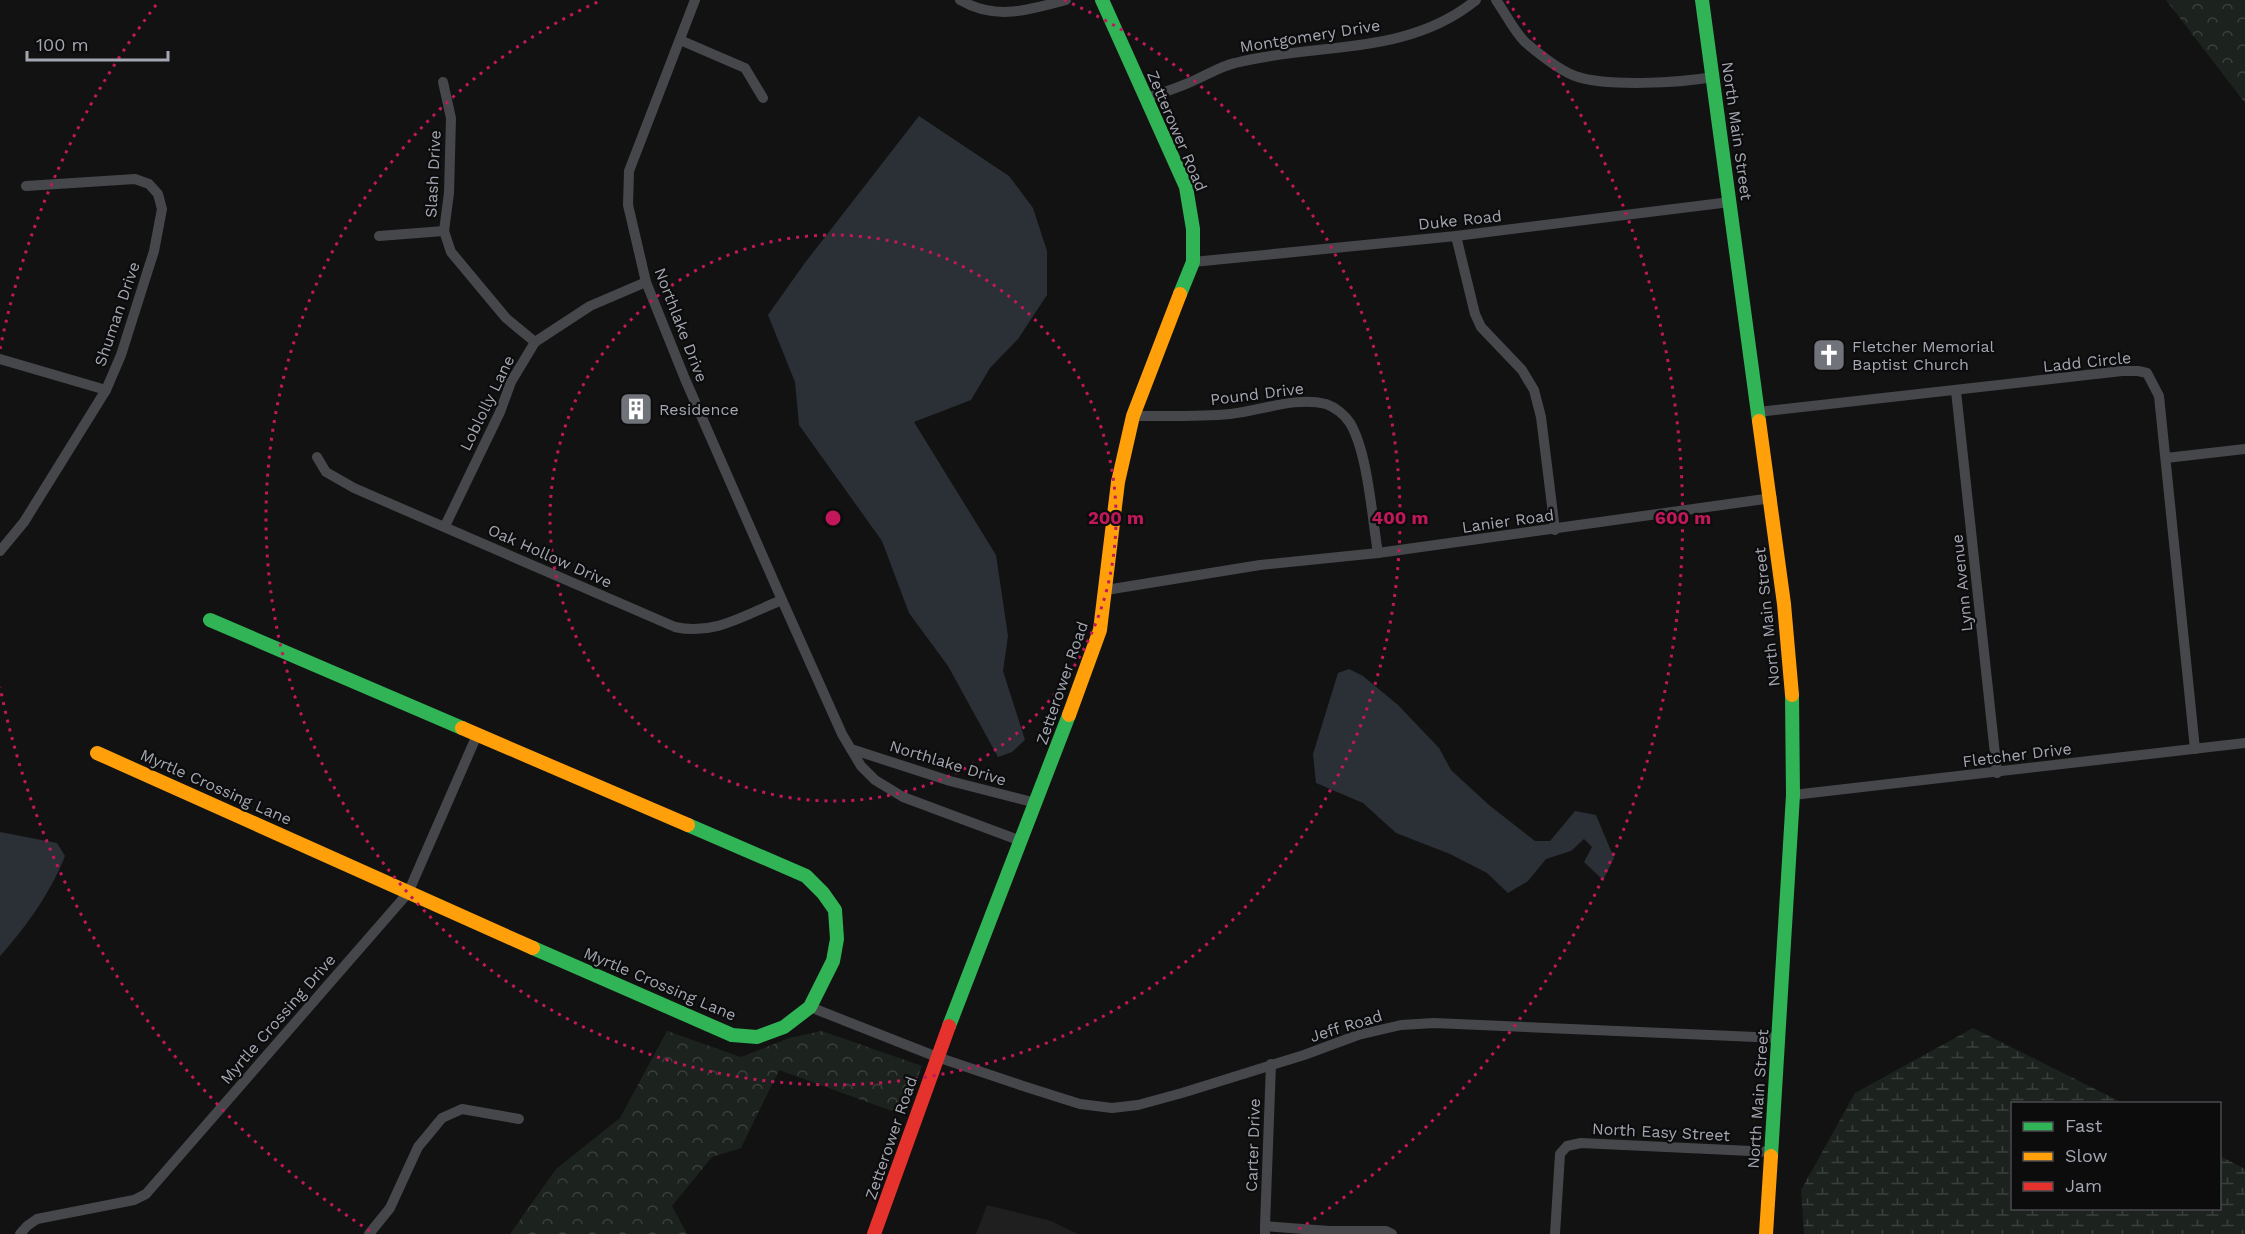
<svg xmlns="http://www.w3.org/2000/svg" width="2245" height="1234" viewBox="0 0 2245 1234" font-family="'Work Sans',sans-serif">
	<defs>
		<pattern id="forest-crowns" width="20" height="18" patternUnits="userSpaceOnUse" patternTransform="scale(1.5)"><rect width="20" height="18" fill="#1c221d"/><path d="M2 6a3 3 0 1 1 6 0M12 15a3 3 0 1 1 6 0" fill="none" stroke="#3a3f3b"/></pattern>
		<pattern id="wetland-marsh" width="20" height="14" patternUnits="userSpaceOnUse" patternTransform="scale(1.5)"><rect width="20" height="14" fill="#1c221d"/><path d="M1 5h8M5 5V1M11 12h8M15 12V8" fill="none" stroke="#3a3f3b"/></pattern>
	</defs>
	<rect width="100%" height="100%" fill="#121212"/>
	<polygon fill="#1f1f20" points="987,1205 1051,1221 1078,1234 976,1234"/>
	<g fill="url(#forest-crowns)">
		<polygon points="2166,0 2245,0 2245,103"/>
		<polygon points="667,1031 741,1057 789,1038 822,1031 922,1066 903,1115 779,1070 741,1148 712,1157 672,1206 687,1234 510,1234 556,1169 620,1118"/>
	</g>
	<polygon fill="url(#wetland-marsh)" points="1973,1028 2123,1103 2012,1104 2012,1208 2220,1208 2220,1156 2245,1169 2245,1234 1804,1234 1801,1190 1855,1093"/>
	<g fill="#2a3036">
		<polygon points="919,116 1009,176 1033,208 1047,251 1047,295 1018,339 990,368 971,400 914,422 996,555 1008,636 1003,671 1025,740 1012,752 998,757 948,666 909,613 882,541 799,425 795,382 768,315 804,264"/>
		<polygon points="1349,669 1363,676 1398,705 1439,748 1451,770 1489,805 1535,841 1550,841 1575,811 1596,815 1614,858 1603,880 1584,862 1592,847 1584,839 1571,851 1546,859 1528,881 1508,893 1487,873 1450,854 1396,833 1363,803 1316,783 1313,754 1338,673"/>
		<path d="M 0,832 L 57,843 L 65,856 C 51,892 26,927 0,956 Z"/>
	</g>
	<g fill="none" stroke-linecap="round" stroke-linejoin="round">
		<g stroke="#46474b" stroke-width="10">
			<polyline points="695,0 629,171 628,205 646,282 685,379 782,600 842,734 861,766 875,780 903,797 1021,841"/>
			<path d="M 960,0 C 996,21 1028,10 1066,0"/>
			<path d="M 1496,0 C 1506,14 1513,30 1525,42 C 1539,54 1557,69 1575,76 C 1606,87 1679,83 1713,77"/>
			<polyline points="680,40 745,68 763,98"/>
			<polyline points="443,82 451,118 449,193 444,231 451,252 506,318 535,342"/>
			<path d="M 1146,98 C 1162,93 1178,88 1193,81 C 1207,75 1221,66 1235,63 C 1317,42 1406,57 1476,0"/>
			<polyline points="379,236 444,231"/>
			<polyline points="1456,236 1475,314 1481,327 1522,370 1534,390 1541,417 1555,530"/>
			<polyline points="1193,262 1456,236 1730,202"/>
			<polyline points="0,359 106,390"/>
			<polyline points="1956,391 1997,773"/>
			<polyline points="1758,412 2122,371 2138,371 2147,373 2159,396 2195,749"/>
			<path d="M 1133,416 C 1166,416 1198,417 1230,414 C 1261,411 1295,396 1326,404 C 1335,407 1345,415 1350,423 C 1368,453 1372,518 1378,553"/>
			<path d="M 317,457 L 326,472 L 354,488 L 675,627 C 715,636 746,614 782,600"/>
			<polyline points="2166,458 2245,449"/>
			<polyline points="445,526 500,412 511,382 535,342 590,306 646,282"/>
			<polyline points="0,551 24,522 106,390 121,355 154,251 162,209 158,194 149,184 135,179 26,186"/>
			<polyline points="1106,590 1260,565 1378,553 1772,498"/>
			<polyline points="851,749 950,781 1036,803"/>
			<polyline points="1793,795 2245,743"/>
			<polyline points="810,1007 937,1057 1023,1086 1080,1104 1112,1108 1138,1105 1182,1093 1304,1055 1358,1035 1401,1025 1434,1023 1779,1038"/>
			<polyline points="1265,1226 1271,1064"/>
			<polyline points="20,1234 27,1226 37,1219 134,1200 146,1194 408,893 477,735"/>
			<polyline points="369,1234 390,1208 418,1147 442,1118 462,1109 519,1119"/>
			<polyline points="1265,1234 1265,1226 1329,1231 1386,1231 1392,1234"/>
			<polyline points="1555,1234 1560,1154 1567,1146 1581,1143 1772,1152"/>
		</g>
		<g stroke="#30b455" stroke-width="14">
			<polyline points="1102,0 1186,187 1193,229 1193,262 1180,294"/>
			<polyline points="1702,0 1759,421"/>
			<polyline points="210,620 462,728"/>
			<polyline points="533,948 732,1035 757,1037 784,1027 810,1007 833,961 837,939 835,910 823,893 806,876 688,825"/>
			<polyline points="949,1026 1069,715"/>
			<polyline points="1771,1156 1793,795 1792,695"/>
		</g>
		<g stroke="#ff9f0a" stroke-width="14">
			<polyline points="1759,421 1784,604 1792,695"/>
			<polyline points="1069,715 1100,630 1118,482 1133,416 1180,294"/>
			<polyline points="462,728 688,825"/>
			<path d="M 97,753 C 243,817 387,884 533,948"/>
			<polyline points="1766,1234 1771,1156"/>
		</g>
		<polyline stroke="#e5322d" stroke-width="14" points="874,1234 949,1026"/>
	</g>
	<g fill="none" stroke="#c2185b" stroke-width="3" stroke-dasharray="3 6">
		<circle cx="833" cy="518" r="283"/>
		<path d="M1064 0A567 567 0 1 1 602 0"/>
		<path d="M370 1231A850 850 0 0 1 0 687M0 349A850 850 0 0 1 159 1M1507 1A850 850 0 0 1 1296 1231"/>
	</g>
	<defs>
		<symbol id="church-square" viewBox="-11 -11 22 22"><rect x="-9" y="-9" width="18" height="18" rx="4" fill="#71737a" stroke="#0c0c0d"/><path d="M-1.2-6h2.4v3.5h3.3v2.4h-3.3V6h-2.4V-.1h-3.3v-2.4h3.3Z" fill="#fff"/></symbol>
		<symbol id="building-square" viewBox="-11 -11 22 22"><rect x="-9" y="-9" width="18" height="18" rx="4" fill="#71737a" stroke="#0c0c0d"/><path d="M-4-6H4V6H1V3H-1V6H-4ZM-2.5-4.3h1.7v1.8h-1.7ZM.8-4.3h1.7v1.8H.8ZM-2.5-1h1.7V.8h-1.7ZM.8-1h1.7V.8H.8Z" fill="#fff"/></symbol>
	</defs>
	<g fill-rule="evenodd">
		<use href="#church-square" x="1810" y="336" width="38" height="38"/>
		<use href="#building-square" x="617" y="390" width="38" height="38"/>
	</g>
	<g text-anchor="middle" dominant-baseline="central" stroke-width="4.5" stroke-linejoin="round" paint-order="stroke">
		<g font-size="16" fill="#a4a7b2" stroke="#0c0c0d">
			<text transform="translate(1310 36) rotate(-9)">Montgomery Drive</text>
			<text transform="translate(1177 131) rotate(67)">Zetterower Road</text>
			<text transform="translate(1737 131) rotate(82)">North Main Street</text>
			<text transform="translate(433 174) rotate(-87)">Slash Drive</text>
			<text transform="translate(1460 220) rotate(-6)">Duke Road</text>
			<text transform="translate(117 314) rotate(-71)">Shuman Drive</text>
			<text transform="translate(681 325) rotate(69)">Northlake Drive</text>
			<text transform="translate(2087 362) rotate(-6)">Ladd Circle</text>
			<text transform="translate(1257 394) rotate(-7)">Pound Drive</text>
			<text transform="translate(487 403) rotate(-64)">Loblolly Lane</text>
			<text transform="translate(1508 521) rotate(-8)">Lanier Road</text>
			<text transform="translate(550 556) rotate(24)">Oak Hollow Drive</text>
			<text transform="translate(1962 583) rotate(-96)">Lynn Avenue</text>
			<text transform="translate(1767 617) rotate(-96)">North Main Street</text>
			<text transform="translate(1062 683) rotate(-71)">Zetterower Road</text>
			<text transform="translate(2017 755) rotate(-7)">Fletcher Drive</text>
			<text transform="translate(948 763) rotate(17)">Northlake Drive</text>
			<text transform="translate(216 787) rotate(24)">Myrtle Crossing Lane</text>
			<text transform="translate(660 984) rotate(23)">Myrtle Crossing Lane</text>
			<text transform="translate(278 1019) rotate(-49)">Myrtle Crossing Drive</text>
			<text transform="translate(1346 1026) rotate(-17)">Jeff Road</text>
			<text transform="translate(1758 1099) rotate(-86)">North Main Street</text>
			<text transform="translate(1661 1132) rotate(3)">North Easy Street</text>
			<text transform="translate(891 1138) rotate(-71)">Zetterower Road</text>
			<text transform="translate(1253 1145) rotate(-88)">Carter Drive</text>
		</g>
		<g font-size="16" fill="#a4a7b2" stroke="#0c0c0d" text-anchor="start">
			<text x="1852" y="346">Fletcher Memorial<tspan x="1852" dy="18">Baptist Church</tspan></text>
			<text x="659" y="409">Residence</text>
		</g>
	</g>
	<circle cx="833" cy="518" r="9" fill="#c2185b" stroke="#0c0c0d" stroke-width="3"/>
	<g font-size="18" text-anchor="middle" font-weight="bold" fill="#c2185b" stroke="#0c0c0d" stroke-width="4.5" stroke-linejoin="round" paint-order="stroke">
		<text x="1116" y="524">200 m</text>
		<text x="1400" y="524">400 m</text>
		<text x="1683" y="524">600 m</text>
	</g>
	<rect x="2011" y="1102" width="210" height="108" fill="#0c0c0d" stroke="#494a4f" stroke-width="1.5"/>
	<rect x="2023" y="1122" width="30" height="9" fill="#30b455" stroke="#494a4f" stroke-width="1.5"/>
	<text x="2065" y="1132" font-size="18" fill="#a4a7b2">Fast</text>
	<rect x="2023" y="1152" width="30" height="9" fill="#ff9f0a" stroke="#494a4f" stroke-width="1.5"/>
	<text x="2065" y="1162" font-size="18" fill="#a4a7b2">Slow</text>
	<rect x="2023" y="1182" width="30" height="9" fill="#e5322d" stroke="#494a4f" stroke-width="1.5"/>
	<text x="2065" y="1192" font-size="18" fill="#a4a7b2">Jam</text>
	<path d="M27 51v9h141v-9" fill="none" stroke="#a4a7b2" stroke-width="3"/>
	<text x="36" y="51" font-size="18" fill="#a4a7b2" stroke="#0c0c0d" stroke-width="4.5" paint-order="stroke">100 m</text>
</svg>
